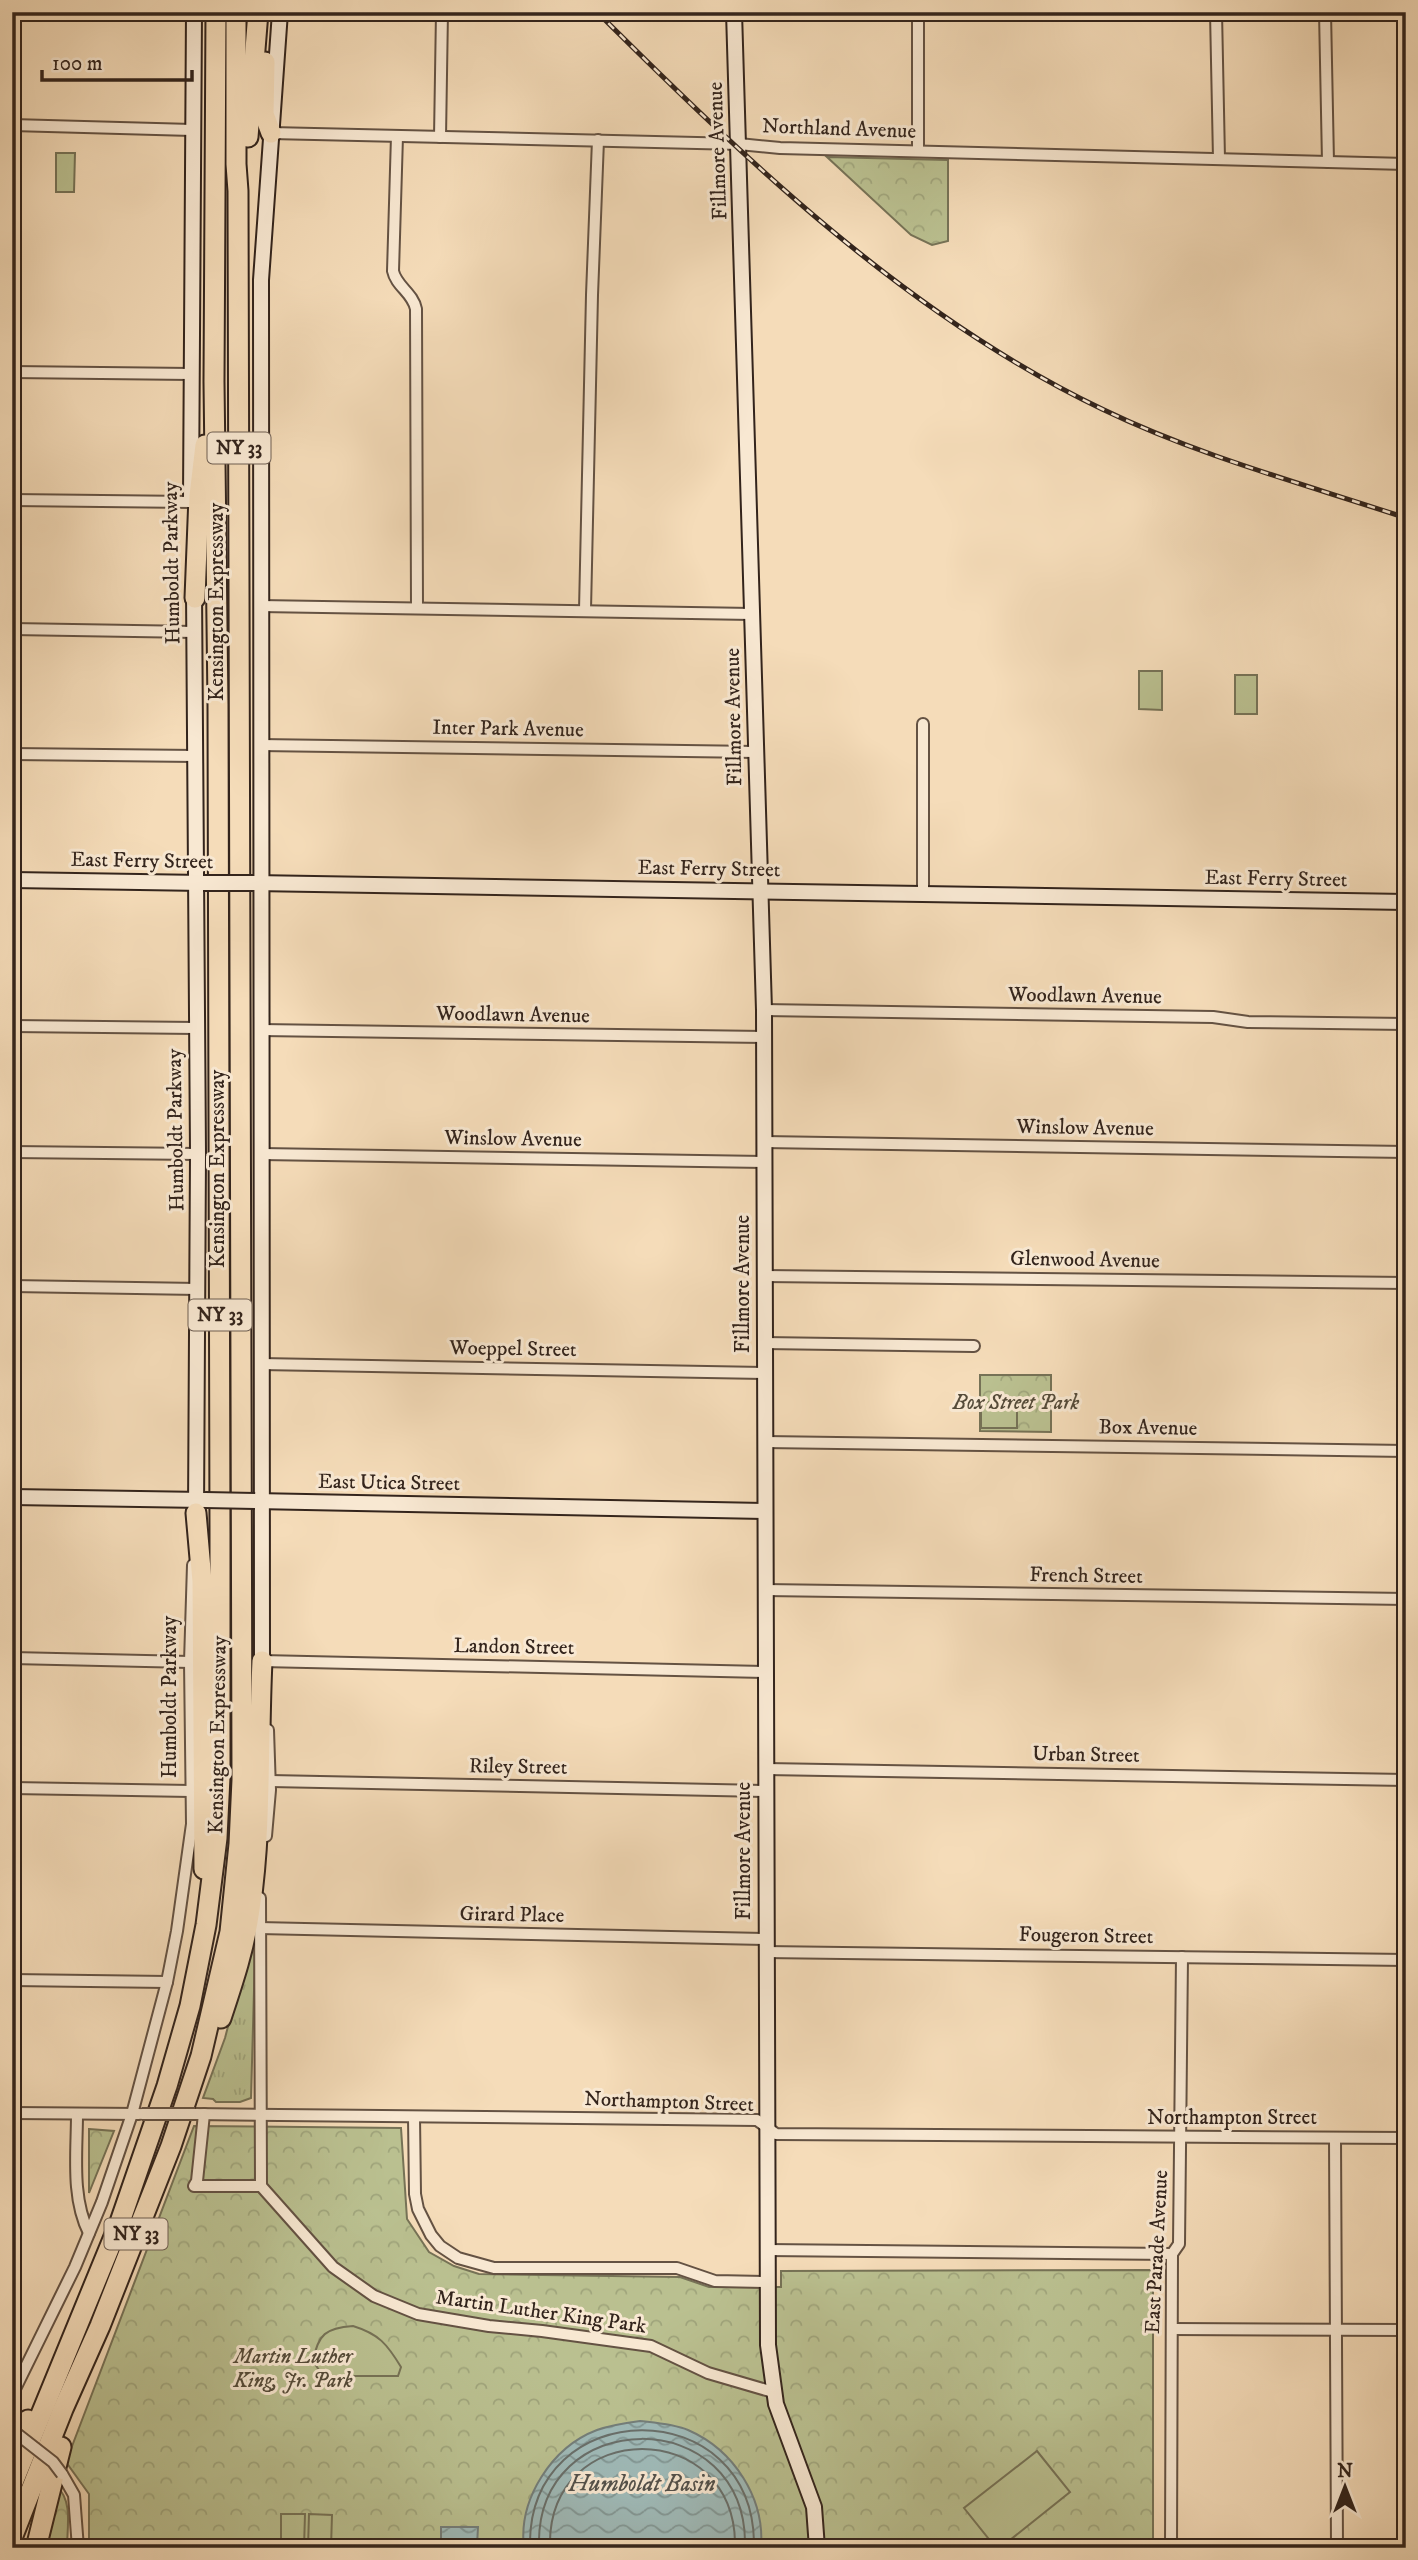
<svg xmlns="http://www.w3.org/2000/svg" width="1418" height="2560" viewBox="0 0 1418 2560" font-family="'IM FELL DW Pica',serif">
	<defs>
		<pattern id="grass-tufts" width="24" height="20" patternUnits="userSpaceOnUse" patternTransform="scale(1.75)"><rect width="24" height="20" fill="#bac090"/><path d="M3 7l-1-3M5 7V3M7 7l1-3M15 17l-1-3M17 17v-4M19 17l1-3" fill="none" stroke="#a0a57c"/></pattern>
		<pattern id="park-crowns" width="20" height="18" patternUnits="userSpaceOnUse" patternTransform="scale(1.75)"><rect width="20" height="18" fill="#bac090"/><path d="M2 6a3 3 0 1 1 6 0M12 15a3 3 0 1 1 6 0" fill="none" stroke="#a0a57c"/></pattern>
		<pattern id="water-waves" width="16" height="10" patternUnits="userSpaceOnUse" patternTransform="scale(1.75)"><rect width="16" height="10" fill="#9fbab8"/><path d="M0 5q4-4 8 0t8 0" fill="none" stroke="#829795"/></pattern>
	</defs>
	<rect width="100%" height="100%" fill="#f5dcb9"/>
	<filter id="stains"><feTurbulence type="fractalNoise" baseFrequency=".00286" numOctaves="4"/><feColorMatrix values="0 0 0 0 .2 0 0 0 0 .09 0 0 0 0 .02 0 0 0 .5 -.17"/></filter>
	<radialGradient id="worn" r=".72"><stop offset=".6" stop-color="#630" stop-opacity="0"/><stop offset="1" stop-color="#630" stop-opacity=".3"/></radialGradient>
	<polygon fill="url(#grass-tufts)" stroke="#767256" stroke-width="2" points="256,1919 251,2098 240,2102 216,2102 213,2099 203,2098 225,2038"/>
	<g fill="url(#park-crowns)" stroke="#767256" stroke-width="2">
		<polygon points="827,157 948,160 948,241 932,245 911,235"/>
		<polygon points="980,1375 1051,1375 1051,1432 980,1431"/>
		<polygon points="194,2126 401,2128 407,2219 429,2252 454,2266 479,2274 680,2277 709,2287 781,2287 781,2271 1153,2270 1153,2548 89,2548 89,2494 66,2462"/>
		<polygon points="89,2129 114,2131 89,2193"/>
		<path d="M 57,2487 C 73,2500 67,2529 67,2548 L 45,2548 Z"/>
	</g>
	<g fill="#bac090" stroke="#767256" stroke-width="2">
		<polygon points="56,153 75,153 74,192 56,192"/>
		<polygon points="1139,671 1162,671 1162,710 1139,709"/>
		<rect x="1235" y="675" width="22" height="39"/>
		<polygon points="981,1402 1017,1403 1017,1428 981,1428"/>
		<path d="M 353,2326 C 379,2334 387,2344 401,2367 L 398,2376 L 328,2376 L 319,2370 L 313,2361 C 318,2334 326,2328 353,2326 Z"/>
		<polygon points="1037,2451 1070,2492 1000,2548 996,2548 964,2508"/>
		<polygon points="281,2514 305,2514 304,2548 281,2548"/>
		<polygon points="309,2514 332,2515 331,2548 308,2548"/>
	</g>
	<g fill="url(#water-waves)" stroke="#747e7a" stroke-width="2">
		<path d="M 640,2421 C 657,2423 673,2424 688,2430 C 734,2450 765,2498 761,2548 L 524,2548 C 518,2499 552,2447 597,2430 C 611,2425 625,2423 640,2421 Z"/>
		<polygon points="441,2527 478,2527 477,2546 441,2545"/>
	</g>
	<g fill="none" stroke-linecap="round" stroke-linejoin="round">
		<g stroke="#696f6a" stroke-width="2">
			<path d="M 530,2548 C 526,2392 757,2390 754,2548"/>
			<path d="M 539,2548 C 534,2403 749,2402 745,2548"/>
			<path d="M 550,2548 C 546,2416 738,2416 735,2548"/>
		</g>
		<defs>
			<g id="street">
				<polyline points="918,12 918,151"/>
				<polyline points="1216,12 1219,159"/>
				<polyline points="1325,12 1328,162"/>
				<polyline points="12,125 192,130"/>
				<polyline points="271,133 739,144 780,148 1406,164"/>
				<path d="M 397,136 L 393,271 C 396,286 413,293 416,309 L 417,607"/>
				<polyline points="440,137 442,12"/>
				<polyline points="12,372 191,374"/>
				<polyline points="12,500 191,502"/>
				<polyline points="260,606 752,614"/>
				<polyline points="585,610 592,295 598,140"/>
				<polyline points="12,629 195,632"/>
				<polyline points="923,724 923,894"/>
				<polyline points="260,745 756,752"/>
				<polyline points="12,754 196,756"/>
				<polyline points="764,1010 1213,1017 1248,1022 1406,1024"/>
				<polyline points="12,1026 196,1028"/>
				<polyline points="261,1030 764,1037"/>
				<polyline points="764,1142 1406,1152"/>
				<polyline points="12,1152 198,1154"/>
				<polyline points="262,1154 764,1162"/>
				<polyline points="764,1276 1406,1283"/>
				<polyline points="12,1286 198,1289"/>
				<polyline points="764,1343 974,1346"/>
				<polyline points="261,1364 764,1373"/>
				<polyline points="765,1442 1406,1451"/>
				<polyline points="13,1497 14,1286"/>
				<polyline points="765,1590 1406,1599"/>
				<polyline points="12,1658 190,1662"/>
				<polyline points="262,1665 262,1661 766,1672"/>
				<polyline points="766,1769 1406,1780"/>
				<polyline points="270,1781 766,1791"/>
				<polyline points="12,1788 191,1791"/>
				<polyline points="266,1836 270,1790 268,1730"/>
				<polyline points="260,1898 261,2186 333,2267 374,2296 418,2314 489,2326 542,2331 651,2346 708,2373 773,2392"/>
				<polyline points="259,1928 765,1939"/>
				<polyline points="765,1952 1406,1960"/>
				<polyline points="12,1980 167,1982"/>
				<polyline points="12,2113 139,2114"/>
				<path d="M 77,2114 C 77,2152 71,2198 89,2233"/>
				<polyline points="195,2114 757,2120 776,2134 1406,2138"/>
				<polyline points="204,2114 197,2181 194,2186 261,2186"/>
				<polyline points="414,2117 415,2194 418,2209 431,2235 440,2246 458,2258 494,2268 677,2268 715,2281 767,2282"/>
				<polyline points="1335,2138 1337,2548"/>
				<polyline points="767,2250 1172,2254"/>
				<polyline points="1172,2329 1406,2330"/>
				<polyline points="12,2395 75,2267 102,2202 132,2114 167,1982 177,1931 192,1824 190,1662 193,1565"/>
				<polyline points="62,2474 74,2495 78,2548"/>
				<polyline points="1171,2548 1172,2254 1179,2244 1182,1957"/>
			</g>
			<g id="secondary">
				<polyline points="734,12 764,1010 768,2345 776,2404 814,2507 817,2548"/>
				<polyline points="191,497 194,12"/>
				<polyline points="194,591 198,1154 196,1513"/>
				<polyline points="12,880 203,883"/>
				<polyline points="253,883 1406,902"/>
				<polyline points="12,1497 203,1500"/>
				<polyline points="255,1501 765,1511"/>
				<polyline points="262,1661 261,280 280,12"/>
			</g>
			<g id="highway">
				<polyline points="265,62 264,114 271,133"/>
				<polyline points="248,137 258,12"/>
				<polyline points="195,598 199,496 205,445"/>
				<polyline points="196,1513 202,1581 204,1869"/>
				<path d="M 221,2018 C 233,1982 245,1946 250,1909 C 262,1827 258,1743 262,1661"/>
				<polyline points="12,2448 28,2420"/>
				<polyline points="12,2485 120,2222 167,2086 190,2006 206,1925 217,1838 220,1777 220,1533 218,704 214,382 216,12"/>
				<polyline points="12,2538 63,2409 100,2326 171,2146 201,2056 230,1932 239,1844 242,1780 238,191 236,164 236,12"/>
				<polyline points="36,2548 61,2447"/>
			</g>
		</defs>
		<use href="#street" stroke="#645243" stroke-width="14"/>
		<use href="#secondary" stroke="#33241c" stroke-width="18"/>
		<use href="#highway" stroke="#33241c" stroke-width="23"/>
		<use href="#street" stroke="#f8e8d2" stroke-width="10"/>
		<use href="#secondary" stroke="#f8e8d2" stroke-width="14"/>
		<use href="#highway" stroke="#f5dcb9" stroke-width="19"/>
		<defs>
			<path id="rail" d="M 597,12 C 748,162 908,316 1102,409 C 1199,456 1304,484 1406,518"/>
		</defs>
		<use href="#rail" stroke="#33241c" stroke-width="5"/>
		<use href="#rail" stroke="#f8e8d2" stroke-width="2.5" stroke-dasharray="8" stroke-linecap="butt"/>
		<defs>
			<g id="street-bridge">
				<polyline points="142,2114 195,2114"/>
				<polyline points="12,2430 53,2462 62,2474"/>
			</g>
			<g id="secondary-bridge">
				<polyline points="203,883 253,883"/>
				<polyline points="205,1500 255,1501"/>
			</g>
		</defs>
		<use href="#street-bridge" stroke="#645243" stroke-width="14" stroke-linecap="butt"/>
		<use href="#secondary-bridge" stroke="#33241c" stroke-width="18" stroke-linecap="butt"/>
		<use href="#street-bridge" stroke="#f8e8d2" stroke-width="10"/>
		<use href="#secondary-bridge" stroke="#f8e8d2" stroke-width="14"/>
	</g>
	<g text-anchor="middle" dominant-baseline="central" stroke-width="6" stroke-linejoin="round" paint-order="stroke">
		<g fill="#f8e8d2" stroke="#6e5f53" stroke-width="2">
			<rect x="207.5" y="432.5" width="63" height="31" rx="5"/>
			<rect x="188.5" y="1299.5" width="63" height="31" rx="5"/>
			<rect x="104.5" y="2218.5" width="63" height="31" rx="5"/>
		</g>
		<g font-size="19" font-weight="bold" fill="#33241c">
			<text x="239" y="448">NY 33</text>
			<text x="220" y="1315">NY 33</text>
			<text x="136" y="2234">NY 33</text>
		</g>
		<g font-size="21" fill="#33241c" stroke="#f8e8d2">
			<text transform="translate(839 129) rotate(2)">Northland Avenue</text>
			<text transform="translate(718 151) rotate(-92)">Fillmore Avenue</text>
			<text transform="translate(172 563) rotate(-91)">Humboldt Parkway</text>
			<text transform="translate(217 602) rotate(-90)">Kensington Expressway</text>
			<text transform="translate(734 717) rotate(-91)">Fillmore Avenue</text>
			<text transform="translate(508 729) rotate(1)">Inter Park Avenue</text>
			<text transform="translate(142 861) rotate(1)">East Ferry Street</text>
			<text transform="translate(709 869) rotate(1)">East Ferry Street</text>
			<text transform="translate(1276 879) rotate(1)">East Ferry Street</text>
			<text transform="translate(1085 996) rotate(1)">Woodlawn Avenue</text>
			<text transform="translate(513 1015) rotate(1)">Woodlawn Avenue</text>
			<text transform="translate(1085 1128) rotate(1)">Winslow Avenue</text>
			<text transform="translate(176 1130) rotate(-91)">Humboldt Parkway</text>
			<text transform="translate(513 1139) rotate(1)">Winslow Avenue</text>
			<text transform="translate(218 1169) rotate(-90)">Kensington Expressway</text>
			<text transform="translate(1085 1260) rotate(1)">Glenwood Avenue</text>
			<text transform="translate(743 1284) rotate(-90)">Fillmore Avenue</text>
			<text transform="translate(513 1349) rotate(1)">Woeppel Street</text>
			<text transform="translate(1148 1428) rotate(1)">Box Avenue</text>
			<text transform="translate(389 1483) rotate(1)">East Utica Street</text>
			<text transform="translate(1086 1576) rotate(1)">French Street</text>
			<text transform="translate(514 1647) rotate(1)">Landon Street</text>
			<text transform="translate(170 1697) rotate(-90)">Humboldt Parkway</text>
			<text transform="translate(218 1735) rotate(-89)">Kensington Expressway</text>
			<text transform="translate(1086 1755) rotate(1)">Urban Street</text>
			<text transform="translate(518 1767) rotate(1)">Riley Street</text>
			<text transform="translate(744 1851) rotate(-90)">Fillmore Avenue</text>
			<text transform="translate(512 1915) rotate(1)">Girard Place</text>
			<text transform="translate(1086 1936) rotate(1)">Fougeron Street</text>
			<text transform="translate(669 2102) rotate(2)">Northampton Street</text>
			<text x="1232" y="2118">Northampton Street</text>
			<text transform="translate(1157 2252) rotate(-87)">East Parade Avenue</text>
			<text transform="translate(541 2312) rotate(8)">Martin Luther King Park</text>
		</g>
		<g font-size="21" font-style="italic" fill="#554b39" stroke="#f8e8d2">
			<text x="1016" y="1403">Box Street Park</text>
			<text x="293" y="2357">Martin Luther<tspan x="293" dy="24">King, Jr. Park</tspan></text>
		</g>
		<g font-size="23" font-style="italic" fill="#53514b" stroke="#f8e8d2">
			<text x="642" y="2484">Humboldt Basin</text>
		</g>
	</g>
	<rect width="1418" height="2560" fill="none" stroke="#f5dcb9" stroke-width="42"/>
	<rect x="14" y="14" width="1390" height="2532" fill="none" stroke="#33241c" stroke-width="3.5"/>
	<rect x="21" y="21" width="1376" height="2518" fill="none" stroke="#33241c" stroke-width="2"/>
	<g transform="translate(1345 2487)" stroke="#f8e8d2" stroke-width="5" paint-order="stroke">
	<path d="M0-5L12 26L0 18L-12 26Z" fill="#33241c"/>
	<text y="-10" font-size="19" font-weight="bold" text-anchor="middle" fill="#33241c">N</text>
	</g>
	<path d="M42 70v10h150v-10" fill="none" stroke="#33241c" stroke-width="3.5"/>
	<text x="52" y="70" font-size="21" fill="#33241c" stroke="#f8e8d2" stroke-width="5" paint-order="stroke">100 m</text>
	<rect width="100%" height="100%" filter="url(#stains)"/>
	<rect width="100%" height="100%" fill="url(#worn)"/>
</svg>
